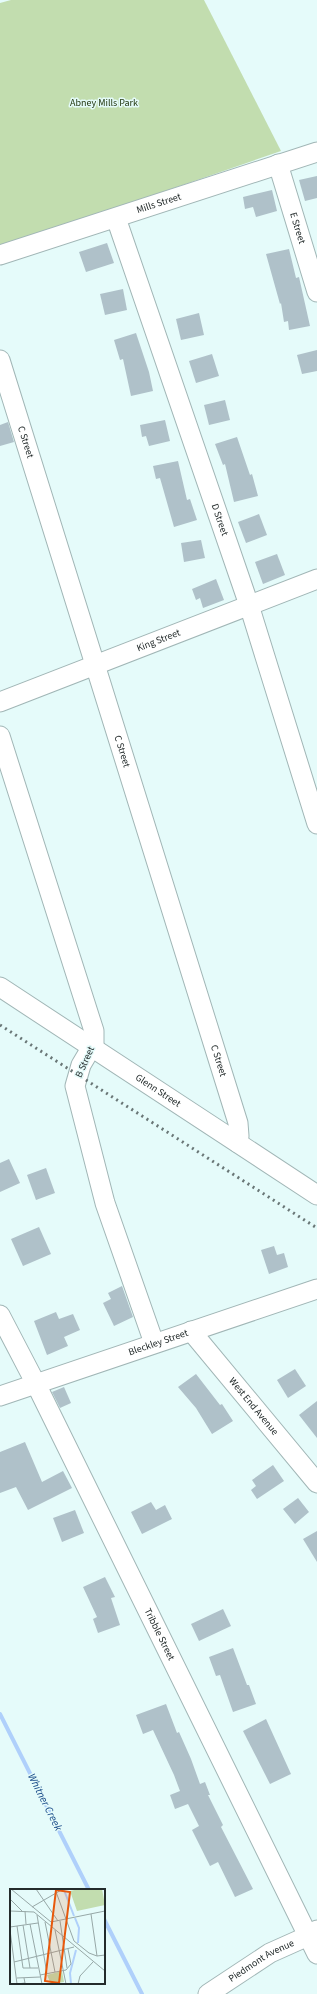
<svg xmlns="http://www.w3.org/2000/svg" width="317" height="1994" viewBox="0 0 317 1994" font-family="'Source Sans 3',sans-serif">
	<rect width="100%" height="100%" fill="#e5fbfa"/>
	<polygon fill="#c2ddaf" points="11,0 204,0 281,151 0,248 0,3"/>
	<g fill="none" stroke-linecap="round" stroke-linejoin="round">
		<g stroke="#afd0fb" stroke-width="4">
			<polyline points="0,1714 89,1890"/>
			<polyline points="104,1919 142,1994"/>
		</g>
	</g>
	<g fill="#afc1c9">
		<polygon points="317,176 317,198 305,201 299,180"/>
		<polygon points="272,190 277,211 256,217 253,207 245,209 243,197"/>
		<polygon points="107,243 114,263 86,272 79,252"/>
		<polygon points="289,249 296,278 299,277 310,326 289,330 288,321 284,322 281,303 280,304 266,254"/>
		<polygon points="123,289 127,310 105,315 100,294"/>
		<polygon points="199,313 204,335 181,340 176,319"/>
		<polygon points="136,333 149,372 153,391 131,396 123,359 120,360 114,340"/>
		<polygon points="317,350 317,371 302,374 297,355"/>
		<polygon points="212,354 219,376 196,383 189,361"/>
		<polygon points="225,400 230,420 209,425 204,405"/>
		<polygon points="165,420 170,441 149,446 146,436 142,437 140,425"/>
		<polygon points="8,422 14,442 0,446 0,425"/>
		<polygon points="237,437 250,475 252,474 258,496 234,502 225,464 223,465 215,444"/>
		<polygon points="178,461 187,500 190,499 197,520 174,527 160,478 156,479 153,466"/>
		<polygon points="259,514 267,535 246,543 238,522"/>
		<polygon points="201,540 205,558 184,562 181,543"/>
		<polygon points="277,554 285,575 263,584 255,562"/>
		<polygon points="216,579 224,600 203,608 200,598 196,600 192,589"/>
		<polygon points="9,1159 20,1183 0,1192 0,1163"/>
		<polygon points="46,1168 55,1193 36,1200 27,1175"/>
		<polygon points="39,1227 51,1254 23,1266 11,1239"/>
		<polygon points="274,1246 277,1255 284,1253 288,1267 269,1274 261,1250"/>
		<polygon points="122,1286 133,1317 114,1326 103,1303 111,1299 108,1293"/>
		<polygon points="56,1312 59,1319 73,1314 80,1330 64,1337 68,1346 47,1355 34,1321"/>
		<polygon points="295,1369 306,1386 288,1398 277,1380"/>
		<polygon points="196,1374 220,1405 222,1404 233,1421 212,1434 196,1408 178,1387"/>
		<polygon points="64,1387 71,1403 60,1408 52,1392"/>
		<polygon points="317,1401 317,1438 299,1415"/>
		<polygon points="25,1442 42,1482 63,1471 72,1488 28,1510 16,1487 0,1493 0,1452"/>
		<polygon points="273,1465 284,1481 257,1499 251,1490 256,1486 252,1480"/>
		<polygon points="298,1498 309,1512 295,1524 283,1509"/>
		<polygon points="151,1502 156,1510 165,1505 172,1519 142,1534 131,1512"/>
		<polygon points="75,1510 84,1533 62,1542 53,1518"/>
		<polygon points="317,1531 317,1562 303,1539"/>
		<polygon points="105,1577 115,1597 111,1598 120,1625 98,1633 93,1619 97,1617 83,1587"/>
		<polygon points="223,1609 231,1626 199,1641 191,1624"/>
		<polygon points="233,1648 247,1685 249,1685 256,1704 233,1712 220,1675 216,1676 209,1657"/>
		<polygon points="166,1704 177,1733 179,1732 191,1759 200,1784 205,1782 210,1795 208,1795 223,1825 221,1827 253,1889 235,1897 218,1862 210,1866 192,1830 199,1826 188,1804 175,1809 170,1795 180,1791 174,1775 153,1730 143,1734 136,1715"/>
		<polygon points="266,1719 291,1774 270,1784 243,1731"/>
	</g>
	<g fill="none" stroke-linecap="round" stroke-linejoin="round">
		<defs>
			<g id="minor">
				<path id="s1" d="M 278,164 L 317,292"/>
				<path id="s2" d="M 116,218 L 249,605 L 317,824"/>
				<path id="s3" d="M 0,255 L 317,152"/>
				<path id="s4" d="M 0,360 L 238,1123 L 239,1136 L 238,1143"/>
				<path id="s5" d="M 0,702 L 317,579"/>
				<polyline points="0,736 94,1031 94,1043 81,1065 75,1086 105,1203 154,1343"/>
				<path id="s6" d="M 0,987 L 317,1195"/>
				<path id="s7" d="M 0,1315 L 36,1384 L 317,1954"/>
				<path id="s8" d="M 191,1331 L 317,1483"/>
				<path id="s9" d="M 0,1396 L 317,1289"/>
				<path id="s10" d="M 208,1994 L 270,1953 L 308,1936 L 317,1930"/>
			</g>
		</defs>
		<use href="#minor" stroke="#a1b6b6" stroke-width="21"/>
		<use href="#minor" stroke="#fff" stroke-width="19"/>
		<polyline stroke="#697676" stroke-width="3" stroke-dasharray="2 4" stroke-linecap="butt" points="0,1025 317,1228"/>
	</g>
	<g text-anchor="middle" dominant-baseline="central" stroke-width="3" stroke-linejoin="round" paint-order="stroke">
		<g font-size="10" fill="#1d3208" stroke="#e5fbfa">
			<text x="104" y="103">Abney Mills Park</text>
		</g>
		<g font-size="10" fill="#232b2b" stroke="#e5fbfa">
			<text stroke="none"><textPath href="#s3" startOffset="167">Mills Street</textPath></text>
			<text stroke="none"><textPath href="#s1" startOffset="67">E Street</textPath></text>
			<text stroke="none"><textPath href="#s4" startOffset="86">C Street</textPath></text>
			<text stroke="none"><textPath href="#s2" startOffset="319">D Street</textPath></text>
			<text stroke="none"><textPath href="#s5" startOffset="170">King Street</textPath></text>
			<text stroke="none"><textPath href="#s4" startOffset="410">C Street</textPath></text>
			<text stroke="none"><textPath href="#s4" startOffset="734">C Street</textPath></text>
			<text transform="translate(85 1062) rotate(-66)">B Street</text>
			<text stroke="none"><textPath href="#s6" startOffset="189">Glenn Street</textPath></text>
			<text stroke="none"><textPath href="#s9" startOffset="167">Bleckley Street</textPath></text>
			<text stroke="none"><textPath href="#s8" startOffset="98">West End Avenue</textPath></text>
			<text stroke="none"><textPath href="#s7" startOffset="357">Tribble Street</textPath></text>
			<text stroke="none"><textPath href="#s10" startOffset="63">Piedmont Avenue</textPath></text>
		</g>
		<g font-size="11" font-style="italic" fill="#144786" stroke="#e5fbfa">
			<text transform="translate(45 1802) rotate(63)">Whitner Creek</text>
		</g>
	</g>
	<g transform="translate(10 1889)">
		<rect width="95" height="95" fill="#e5fbfa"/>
		<path d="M 69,0 L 92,0 L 95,16 L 67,22 L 60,2 ZM 52,82 L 54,93 L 41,95 L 37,86 Z" fill="#c2ddaf"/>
		<path fill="none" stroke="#afd0fb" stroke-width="2" d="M 54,1 L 64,27M 65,29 L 69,39 L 68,54M 61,95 L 60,84 L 66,61"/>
		<path fill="none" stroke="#97a8a7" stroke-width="1" d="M 1,0 L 41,33 L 95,22M 26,0 L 48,32M 45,0 L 64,52 L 79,64 L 87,67 L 95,66M 0,10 L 12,22M 22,18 L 53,0M 0,22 L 24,23 L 95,82M 15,22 L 16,35M 81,25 L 87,67M 27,26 L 37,85M 50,32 L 57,79M 35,33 L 45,83M 20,35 L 32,95M 13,36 L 20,79M 7,37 L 13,79 L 28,79M 0,38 L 28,34M 0,41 L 7,95M 45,41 L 56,95M 4,73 L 64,58M 30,86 L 56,81 L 61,75 L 58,60M 7,89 L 30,88M 7,95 L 15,94 L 14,89M 68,95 L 70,87 L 83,73"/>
		<path fill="#e8590c" fill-opacity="0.15" stroke="#e8590c" stroke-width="2" d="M 46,1 L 60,3 L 49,94 L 35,92 Z"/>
		<rect width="95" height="95" fill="none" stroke="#232b2b" stroke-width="2"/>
	</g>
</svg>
